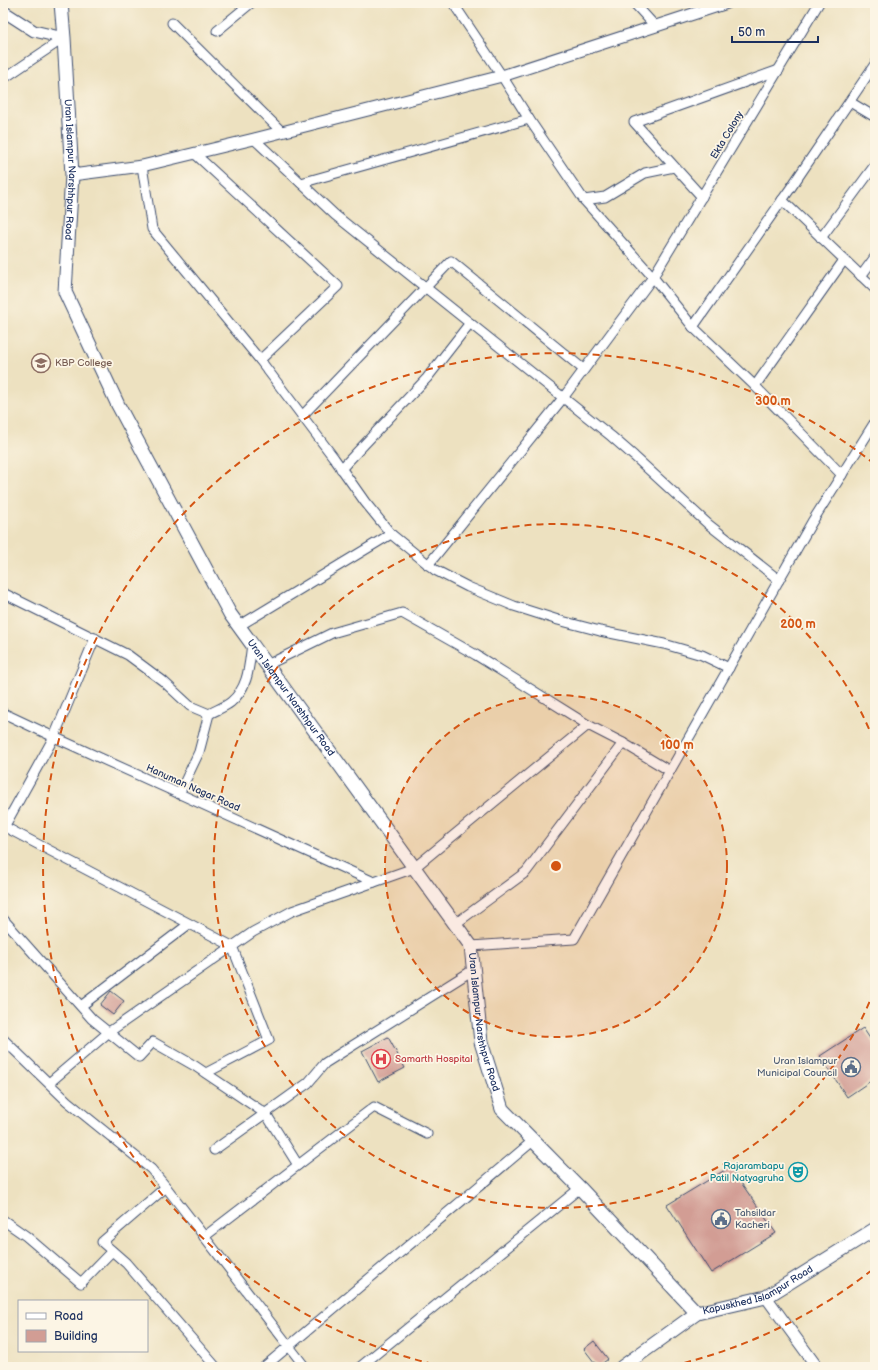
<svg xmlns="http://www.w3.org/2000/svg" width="878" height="1370" viewBox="0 0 878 1370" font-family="'Balsamiq Sans',sans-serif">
	<rect width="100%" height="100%" fill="#fcf5e5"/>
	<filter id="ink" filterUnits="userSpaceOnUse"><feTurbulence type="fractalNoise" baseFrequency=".025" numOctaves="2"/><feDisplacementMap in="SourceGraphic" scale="8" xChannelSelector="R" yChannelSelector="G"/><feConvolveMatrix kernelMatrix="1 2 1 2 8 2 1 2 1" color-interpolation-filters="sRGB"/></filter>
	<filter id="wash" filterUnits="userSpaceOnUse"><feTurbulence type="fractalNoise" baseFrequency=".012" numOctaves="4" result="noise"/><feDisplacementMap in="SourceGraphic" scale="16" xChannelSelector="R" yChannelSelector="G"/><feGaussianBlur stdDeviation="0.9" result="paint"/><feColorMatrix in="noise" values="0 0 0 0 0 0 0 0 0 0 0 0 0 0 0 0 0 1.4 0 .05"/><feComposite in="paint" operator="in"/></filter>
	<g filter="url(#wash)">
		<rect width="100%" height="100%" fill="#ede1c0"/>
		<g id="blocks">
			<g fill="#d29d94">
				<polygon points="111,991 124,1001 113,1015 100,1005"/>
				<polygon points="863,1028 875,1046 875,1078 847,1097 820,1056"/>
				<polygon points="388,1037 405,1068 378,1082 362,1051"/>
				<polygon points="730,1167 776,1233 711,1273 667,1205"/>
				<polygon points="594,1341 608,1359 598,1367 584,1349"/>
			</g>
		</g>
	</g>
	<g filter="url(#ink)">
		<use href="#blocks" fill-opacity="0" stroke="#3a4a6d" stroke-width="1"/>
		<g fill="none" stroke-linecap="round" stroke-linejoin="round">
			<defs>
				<g id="minor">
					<polyline points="453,3 502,76 529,119 584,200 653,277 693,327 755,386 842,475"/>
					<polyline points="634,3 655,26"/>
					<polyline points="172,23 282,132"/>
					<polyline points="217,31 251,3"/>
					<polyline points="3,79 64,38"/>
					<polyline points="850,102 875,117"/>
					<polyline points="254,139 335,215 611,436 634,456 708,524 779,580"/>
					<polyline points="194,153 338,286 260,360"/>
					<polyline points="142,166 152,229 260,360 334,458 365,502 391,534"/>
					<polyline points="301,183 529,119"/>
					<polyline points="702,197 634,122 779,70"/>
					<polyline points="584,200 605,197 645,173 674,167"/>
					<polyline points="782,200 875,289"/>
					<polyline points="821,238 875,165"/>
					<polyline points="861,276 875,257"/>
					<polyline points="693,327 790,189 875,64"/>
					<polyline points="755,386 844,260"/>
					<polyline points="302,416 451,261 583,369"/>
					<polyline points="341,469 427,378 470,323"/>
					<polyline points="428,565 563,398 653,277 819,3"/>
					<polyline points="3,593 128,655 163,681 190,706 209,714"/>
					<polyline points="239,626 391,534 435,570 468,587 514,606 558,620 600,631 664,644 702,655 729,668"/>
					<polyline points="267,665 332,633 402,613 476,655 588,725 623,743 670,771"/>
					<polyline points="3,713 54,737 374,882"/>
					<path d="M 179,794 L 199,752 L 209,714 C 216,710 225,707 231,702 C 249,687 249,665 252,644"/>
					<polyline points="3,826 232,946 269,1040 206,1073"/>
					<polyline points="3,829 54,737 95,638"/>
					<polyline points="3,919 92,1019 139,1057 153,1042 195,1066 266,1114 298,1165"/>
					<polyline points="455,924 526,872 623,743"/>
					<polyline points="471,946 574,939 812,522 875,422"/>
					<polyline points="81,1006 189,924"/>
					<polyline points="3,1039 67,1101 151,1169 166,1187 305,1367"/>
					<polyline points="49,1083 109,1032 253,932 292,911 414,868 588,725"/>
					<polyline points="214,1150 308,1083 325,1063 473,970"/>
					<polyline points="166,1187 102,1242 126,1263 216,1367"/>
					<polyline points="3,1220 26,1236 81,1283 112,1251"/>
					<polyline points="204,1237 374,1107 427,1134"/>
					<polyline points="264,1367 534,1140"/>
					<polyline points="360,1367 580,1188"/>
				</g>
				<g id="tertiary">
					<polyline points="3,11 34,31 64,38"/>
					<polyline points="72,175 142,166 254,139 502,76 727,3"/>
					<polyline points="766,1297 817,1367"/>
				</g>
				<g id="secondary">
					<path id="s1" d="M 61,3 L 64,38 L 72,175 L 65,292 L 118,405 L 230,614 L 471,946 L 481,1042 L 502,1109 L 580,1188 L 697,1313"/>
					<path id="s2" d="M 622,1367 L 697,1313 L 766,1297 L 875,1229"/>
				</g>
			</defs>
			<use href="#minor" stroke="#3a4a6d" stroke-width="11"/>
			<use href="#tertiary" stroke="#3a4a6d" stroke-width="13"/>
			<use href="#secondary" stroke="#3a4a6d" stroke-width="15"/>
			<use href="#minor" stroke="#fff" stroke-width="9"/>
			<use href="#tertiary" stroke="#fff" stroke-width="11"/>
			<use href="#secondary" stroke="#fff" stroke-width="13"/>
		</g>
	</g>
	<circle cx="556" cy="866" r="171" fill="#d45514" fill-opacity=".12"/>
	<g fill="none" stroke="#d45514" stroke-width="2" stroke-dasharray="7 5">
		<circle cx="556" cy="866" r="171"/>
		<path d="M874 991A342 342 0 1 1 874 741"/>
		<path d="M872 1270A513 513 0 0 1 667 1367M445 1367A513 513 0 1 1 872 462"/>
	</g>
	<defs>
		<symbol id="university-ring" viewBox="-11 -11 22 22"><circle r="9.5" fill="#fcf5e5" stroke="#8d6e63" stroke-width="1.5"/><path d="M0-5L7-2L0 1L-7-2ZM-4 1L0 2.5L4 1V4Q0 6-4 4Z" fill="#8d6e63"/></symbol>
		<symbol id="hospital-ring" viewBox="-11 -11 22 22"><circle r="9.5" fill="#fcf5e5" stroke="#e0444e" stroke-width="1.5"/><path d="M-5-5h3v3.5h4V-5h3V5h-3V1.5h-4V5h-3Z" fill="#e0444e"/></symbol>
		<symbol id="civic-ring" viewBox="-11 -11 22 22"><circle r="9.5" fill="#fcf5e5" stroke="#5c6f8a" stroke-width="1.5"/><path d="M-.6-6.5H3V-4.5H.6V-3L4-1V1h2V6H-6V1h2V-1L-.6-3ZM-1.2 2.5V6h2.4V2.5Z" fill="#5c6f8a"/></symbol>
		<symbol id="theatre-ring" viewBox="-11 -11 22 22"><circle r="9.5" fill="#fcf5e5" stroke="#0f9aa8" stroke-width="1.5"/><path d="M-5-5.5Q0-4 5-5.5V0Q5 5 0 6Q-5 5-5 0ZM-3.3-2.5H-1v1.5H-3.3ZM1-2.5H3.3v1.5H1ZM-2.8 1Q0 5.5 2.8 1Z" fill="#0f9aa8"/></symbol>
	</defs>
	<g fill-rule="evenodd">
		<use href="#university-ring" x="30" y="352" width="22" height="22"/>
		<use href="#hospital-ring" x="370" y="1048" width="22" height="22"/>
		<use href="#civic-ring" x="840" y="1056" width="22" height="22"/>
		<use href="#theatre-ring" x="787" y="1161" width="22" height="22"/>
		<use href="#civic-ring" x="710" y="1208" width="22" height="22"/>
	</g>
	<g text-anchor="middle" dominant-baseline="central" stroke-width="3.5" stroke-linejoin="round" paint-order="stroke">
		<g font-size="10" fill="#1b2f5e" stroke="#fcf5e5">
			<text transform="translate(727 135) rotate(-59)">Ekta Colony</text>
			<text stroke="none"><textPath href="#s1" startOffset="167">Uran Islampur Narshhpur Road</textPath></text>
			<text stroke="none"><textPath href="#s1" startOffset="755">Uran Islampur Narshhpur Road</textPath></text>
			<text transform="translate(193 788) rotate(24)">Hanuman Nagar Road</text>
			<text stroke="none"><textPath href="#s1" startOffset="1139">Uran Islampur Narshhpur Road</textPath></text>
			<text stroke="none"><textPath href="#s2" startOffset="158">Kapuskhed Islampur Road</textPath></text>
		</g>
		<g font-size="10" fill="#785e54" stroke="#fcf5e5" text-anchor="start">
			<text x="55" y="363">KBP College</text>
		</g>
		<g font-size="10" fill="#be3a42" stroke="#fcf5e5" text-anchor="start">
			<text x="395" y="1059">Samarth Hospital</text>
		</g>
		<g font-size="10" fill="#4e5e75" stroke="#fcf5e5" text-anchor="end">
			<text x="837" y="1061">Uran Islampur<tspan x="837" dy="12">Municipal Council</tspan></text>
			<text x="735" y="1213" text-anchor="start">Tahsildar<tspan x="735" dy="12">Kacheri</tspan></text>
		</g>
		<g font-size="10" fill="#0d838f" stroke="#fcf5e5" text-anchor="end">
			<text x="784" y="1166">Rajarambapu<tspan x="784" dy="12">Patil Natyagruha</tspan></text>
		</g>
	</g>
	<circle cx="556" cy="866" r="6" fill="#d45514" stroke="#fcf5e5" stroke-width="2"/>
	<g font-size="12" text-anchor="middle" font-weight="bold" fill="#d45514" stroke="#fcf5e5" stroke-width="3.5" stroke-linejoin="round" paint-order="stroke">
		<text x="773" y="405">300 m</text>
		<text x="798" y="628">200 m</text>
		<text x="677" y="749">100 m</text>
	</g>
	<rect width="878" height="1370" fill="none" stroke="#fcf5e5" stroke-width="16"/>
	<rect x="18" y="1300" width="130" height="52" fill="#fcf5e5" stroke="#a2a6af"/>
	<rect x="26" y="1313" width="20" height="6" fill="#ffffff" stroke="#a2a6af"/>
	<text x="54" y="1320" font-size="12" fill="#1b2f5e">Road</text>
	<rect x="26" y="1330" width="20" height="12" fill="#d29d94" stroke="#a2a6af"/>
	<text x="54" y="1340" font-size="12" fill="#1b2f5e">Building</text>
	<path d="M732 36v6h86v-6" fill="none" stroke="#1b2f5e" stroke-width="2"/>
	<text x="738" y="36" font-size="12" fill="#1b2f5e" stroke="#fcf5e5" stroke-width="3" paint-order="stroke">50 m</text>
</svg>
